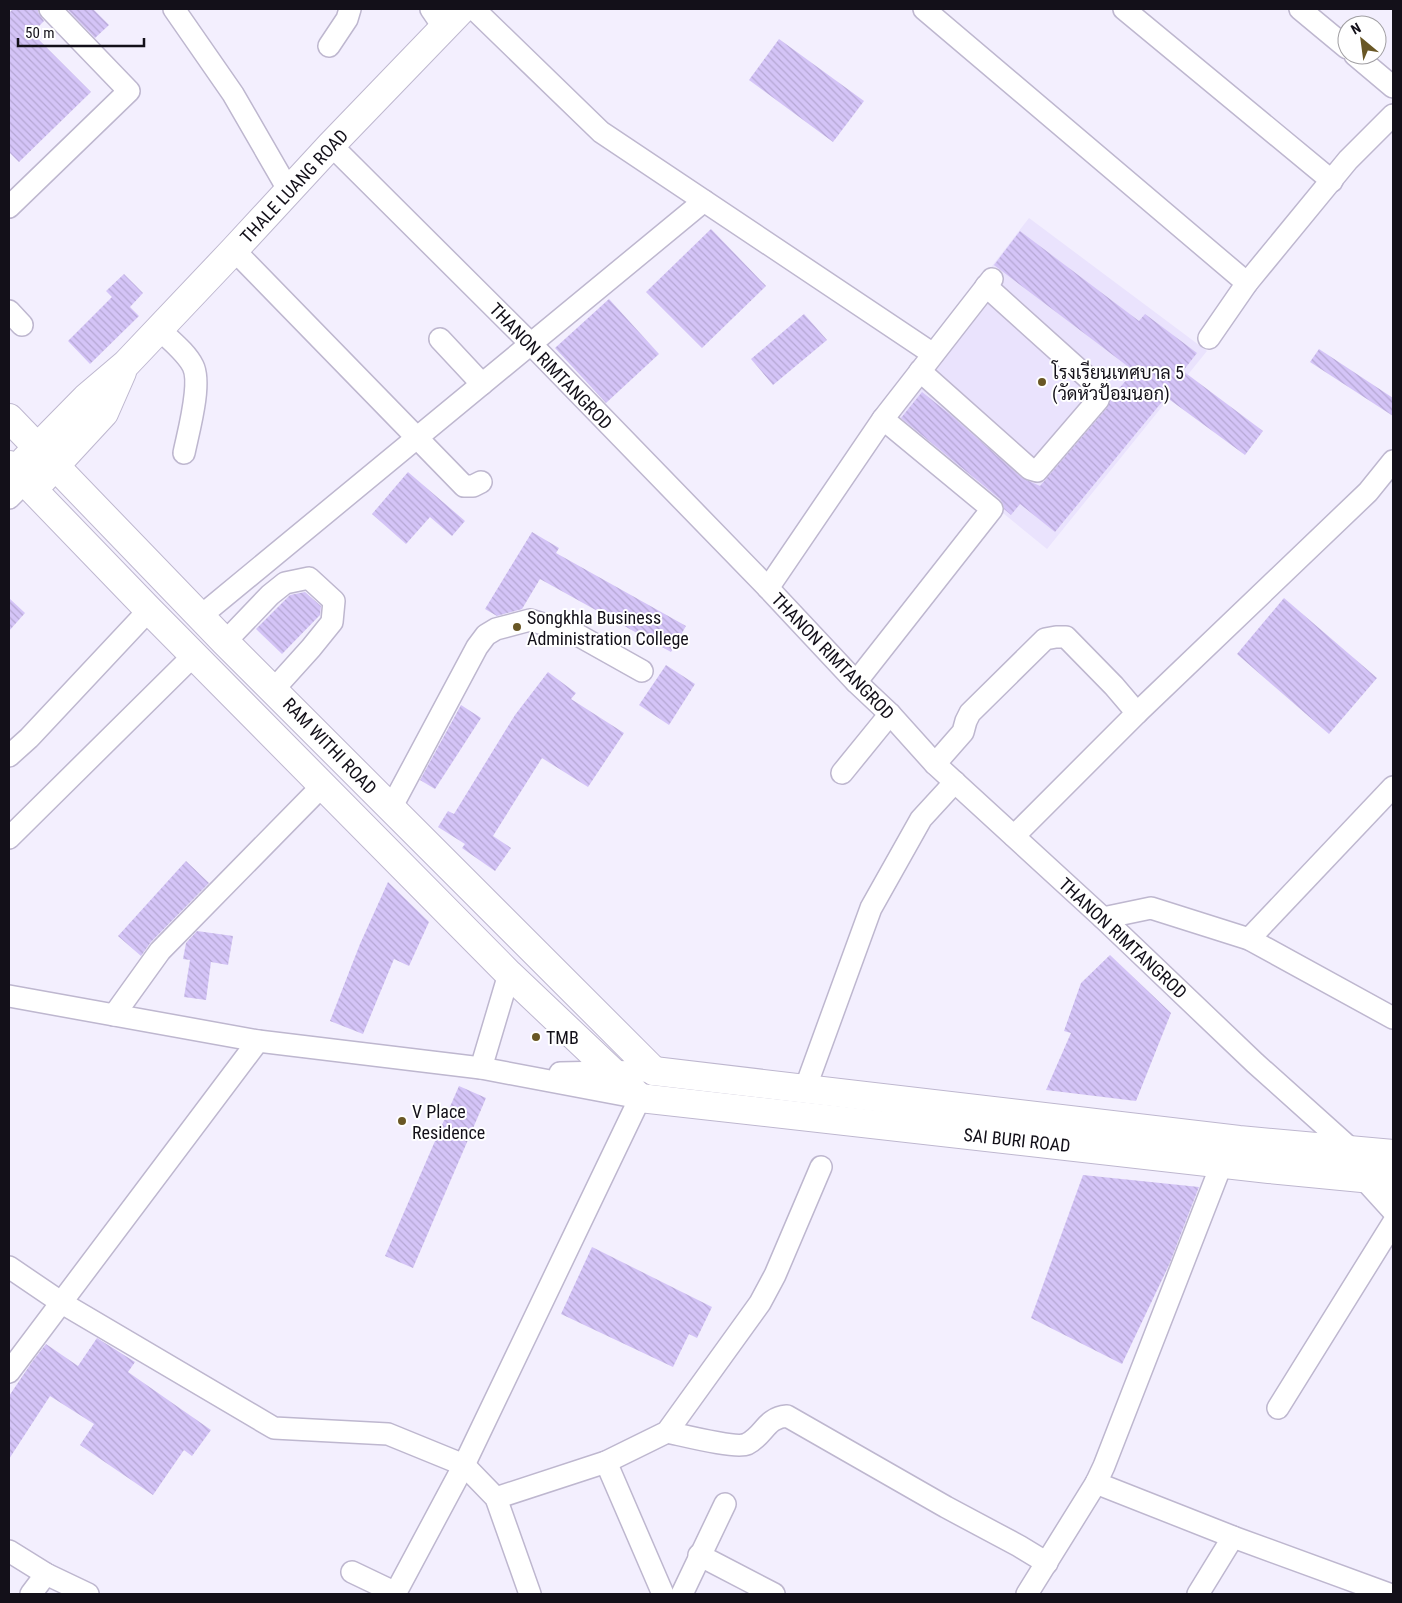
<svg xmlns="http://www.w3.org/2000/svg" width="1402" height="1603" viewBox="0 0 1402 1603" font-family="'Roboto Condensed',Sarabun,sans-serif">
	<defs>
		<pattern id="building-back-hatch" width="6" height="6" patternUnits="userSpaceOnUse" patternTransform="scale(1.25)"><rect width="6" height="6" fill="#d4c4f7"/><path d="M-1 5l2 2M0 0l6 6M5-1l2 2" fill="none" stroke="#b5a7d3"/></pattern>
	</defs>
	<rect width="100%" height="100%" fill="#f3effe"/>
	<polygon fill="#eae3fd" points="1029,218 1207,351 1047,549 890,421 878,414"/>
	<g fill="url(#building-back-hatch)">
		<polygon points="13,9 38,9 38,12 44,21 32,33 91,92 19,162 9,152 9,13"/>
		<polygon points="67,9 93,9 109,25 95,38"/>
		<polygon points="779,39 864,101 833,142 749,80"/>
		<polygon points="711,229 766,286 702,348 646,292"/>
		<polygon points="1020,231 1139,321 1145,314 1197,353 1183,371 1263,431 1245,455 1166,397 1055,532 1020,504 1011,515 1004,509 1003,504 1000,499 901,418 922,392 952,416 1022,478 1040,486 1107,408 1111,398 1134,371 994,265"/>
		<polygon points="124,274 143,293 130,307 139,316 90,364 68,341 112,297 106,291"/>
		<polygon points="609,299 659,354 606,403 555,348"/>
		<polygon points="804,314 827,340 773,385 751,359"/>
		<polygon points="1319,349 1393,398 1393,416 1310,362"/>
		<polygon points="408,472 465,521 452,536 430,517 406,544 372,514"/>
		<polygon points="532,532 559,548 556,553 686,626 671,652 540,579 522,609 497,616 485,609"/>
		<polygon points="305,592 321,606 320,615 282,654 256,629 290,595"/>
		<polygon points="9,598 25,613 9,631"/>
		<polygon points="1284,598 1377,678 1329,734 1237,654"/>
		<polygon points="666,665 695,684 669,725 639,705"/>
		<polygon points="548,672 576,693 571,699 624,733 588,787 542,758 493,836 511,848 495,871 462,848 465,844 438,827 448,811 454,814 515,715"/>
		<polygon points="461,705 481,718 435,789 420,780"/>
		<polygon points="186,861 209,883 151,942 141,956 118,936"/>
		<polygon points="388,882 429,922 409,966 394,959 363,1034 330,1021 360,944"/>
		<polygon points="197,931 233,936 228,965 211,962 206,1000 184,997 190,960 183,959 186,943"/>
		<polygon points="1110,955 1171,1013 1136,1101 1046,1090 1071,1033 1064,1031 1081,983"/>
		<polygon points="459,1086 486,1098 413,1268 385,1256"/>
		<polygon points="1083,1175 1199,1187 1169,1265 1122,1364 1031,1318"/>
		<polygon points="592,1247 712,1307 697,1338 689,1334 673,1367 561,1314"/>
		<polygon points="97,1338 135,1362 128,1372 211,1430 192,1456 184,1450 153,1495 80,1445 94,1424 50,1396 9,1459 9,1396 32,1362 46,1344 78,1366"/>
	</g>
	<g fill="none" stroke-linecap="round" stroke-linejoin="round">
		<defs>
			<g id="minor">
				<polyline points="174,9 233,94 289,191"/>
				<polyline points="431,9 444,28"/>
				<polyline points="474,9 601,132 933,354"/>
				<polyline points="924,9 1247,283"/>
				<polyline points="1124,9 1332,181"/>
				<polyline points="1300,9 1347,48"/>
				<polyline points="329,46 347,19 350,9"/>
				<polyline points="1355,55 1393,87"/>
				<polyline points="331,145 531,344 768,588 856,682 890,714 935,764 1103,918 1255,1063 1352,1150"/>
				<polyline points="9,207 129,91 50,9"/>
				<polyline points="234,250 464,486 473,486 481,482"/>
				<polyline points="9,311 22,325"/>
				<path d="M 159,329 C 170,340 186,352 193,366 C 202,384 188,433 184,453"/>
				<polyline points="1209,338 1247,283 1348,160 1393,115"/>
				<polyline points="440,339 482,384"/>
				<polyline points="920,371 1030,469 1037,471 1098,400 1100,393 1097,386 986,286"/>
				<polyline points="9,498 25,482"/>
				<polyline points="768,588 883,419 992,279"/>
				<polyline points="202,615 704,201"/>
				<polyline points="225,642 270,595 285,583 309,578 334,601 332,622 311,648 274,689"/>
				<polyline points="856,682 992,509 883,419"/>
				<polyline points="9,756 29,738 149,610"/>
				<polyline points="935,764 963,732 966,721 970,713 1045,639 1056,637 1066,637 1114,686 1137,713"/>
				<polyline points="842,773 890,714"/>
				<polyline points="391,808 477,647 486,635 496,629 530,620 576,634 642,671"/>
				<polyline points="1014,836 1137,713 1368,492 1393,461"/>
				<polyline points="9,838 194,655"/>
				<polyline points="1103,918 1151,908 1249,939 1393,1018"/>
				<polyline points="1249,939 1393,787"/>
				<polyline points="9,996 258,1041 481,1068 640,1098 464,1465 395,1594"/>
				<polyline points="114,1015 160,951 323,785"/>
				<polyline points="481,1068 509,974"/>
				<polyline points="560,1073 654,1071"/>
				<polyline points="805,1089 871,908 921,819 955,782"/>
				<polyline points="1363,1178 1393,1211"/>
				<polyline points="9,1267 62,1303 274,1428 388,1434 464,1465 496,1498 530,1594"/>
				<polyline points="9,1372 258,1041"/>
				<polyline points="1278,1408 1393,1223"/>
				<path d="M 667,1432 C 682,1435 736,1449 747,1444 C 765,1435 765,1418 787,1416 L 946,1507 L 1019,1546 L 1047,1563"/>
				<polyline points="606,1462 663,1594"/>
				<polyline points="1096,1483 1233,1537 1389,1594"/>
				<polyline points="496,1498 606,1462 667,1432 760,1303 775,1275 821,1167"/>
				<polyline points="9,1551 46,1574 88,1594"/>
				<polyline points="699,1555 774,1594"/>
				<polyline points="352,1572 396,1593"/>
				<polyline points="31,1594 46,1574"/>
				<polyline points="682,1594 725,1504"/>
				<polyline points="1027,1594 1096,1483 1104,1466 1222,1163"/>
				<polyline points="1198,1594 1233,1537"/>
			</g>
			<g id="major">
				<polyline points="9,418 225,642 654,1071"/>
				<polyline points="25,460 86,398 126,364 234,250 331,145 462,9"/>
				<polyline points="9,465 149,610 509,974 640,1098"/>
				<polyline points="43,479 104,413 122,372"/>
				<polyline points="654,1071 1239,1140 1393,1154"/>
				<polyline points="640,1098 1269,1169 1393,1181"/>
			</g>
		</defs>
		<use href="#minor" stroke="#beb7cf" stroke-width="24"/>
		<use href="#major" stroke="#beb7cf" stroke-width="30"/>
		<use href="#minor" stroke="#fff" stroke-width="21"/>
		<use href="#major" stroke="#fff" stroke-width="28"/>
	</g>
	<g fill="#695725" stroke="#fff" stroke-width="2">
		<circle cx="1042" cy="382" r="5"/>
		<circle cx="517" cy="627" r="5"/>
		<circle cx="536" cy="1037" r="5"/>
		<circle cx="402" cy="1121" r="5"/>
	</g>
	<g text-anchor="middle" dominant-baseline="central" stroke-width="4" stroke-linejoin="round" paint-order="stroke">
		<g font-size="18" fill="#131019" stroke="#fff">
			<text transform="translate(294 186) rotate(-47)">THALE LUANG ROAD</text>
			<text transform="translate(551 366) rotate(46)">THANON RIMTANGROD</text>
			<text transform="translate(833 656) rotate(46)">THANON RIMTANGROD</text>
			<text transform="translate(330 746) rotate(46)">RAM WITHI ROAD</text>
			<text transform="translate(1123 938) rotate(43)">THANON RIMTANGROD</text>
			<text transform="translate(1017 1140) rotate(6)">SAI BURI ROAD</text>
		</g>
		<g font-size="18" fill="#131019" stroke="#fff" text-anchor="start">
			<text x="1052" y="372">โรงเรียนเทศบาล 5<tspan x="1052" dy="21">(วัดหัวป้อมนอก)</tspan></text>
			<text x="527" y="617">Songkhla Business<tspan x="527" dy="21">Administration College</tspan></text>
			<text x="546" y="1037">TMB</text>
			<text x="412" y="1111">V Place<tspan x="412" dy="21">Residence</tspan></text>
		</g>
	</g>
	<rect width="1402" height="1603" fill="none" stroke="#131019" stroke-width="20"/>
	<g transform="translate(1362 40) rotate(331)"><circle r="24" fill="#ffffff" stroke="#a19fa3"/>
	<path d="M0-4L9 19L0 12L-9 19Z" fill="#695725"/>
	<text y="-8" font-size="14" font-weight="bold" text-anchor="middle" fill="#131019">N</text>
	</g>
	<path d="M18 38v8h126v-8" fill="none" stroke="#131019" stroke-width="2.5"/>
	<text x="25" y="38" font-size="15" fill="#131019" stroke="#ffffff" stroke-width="4" paint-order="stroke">50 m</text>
</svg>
